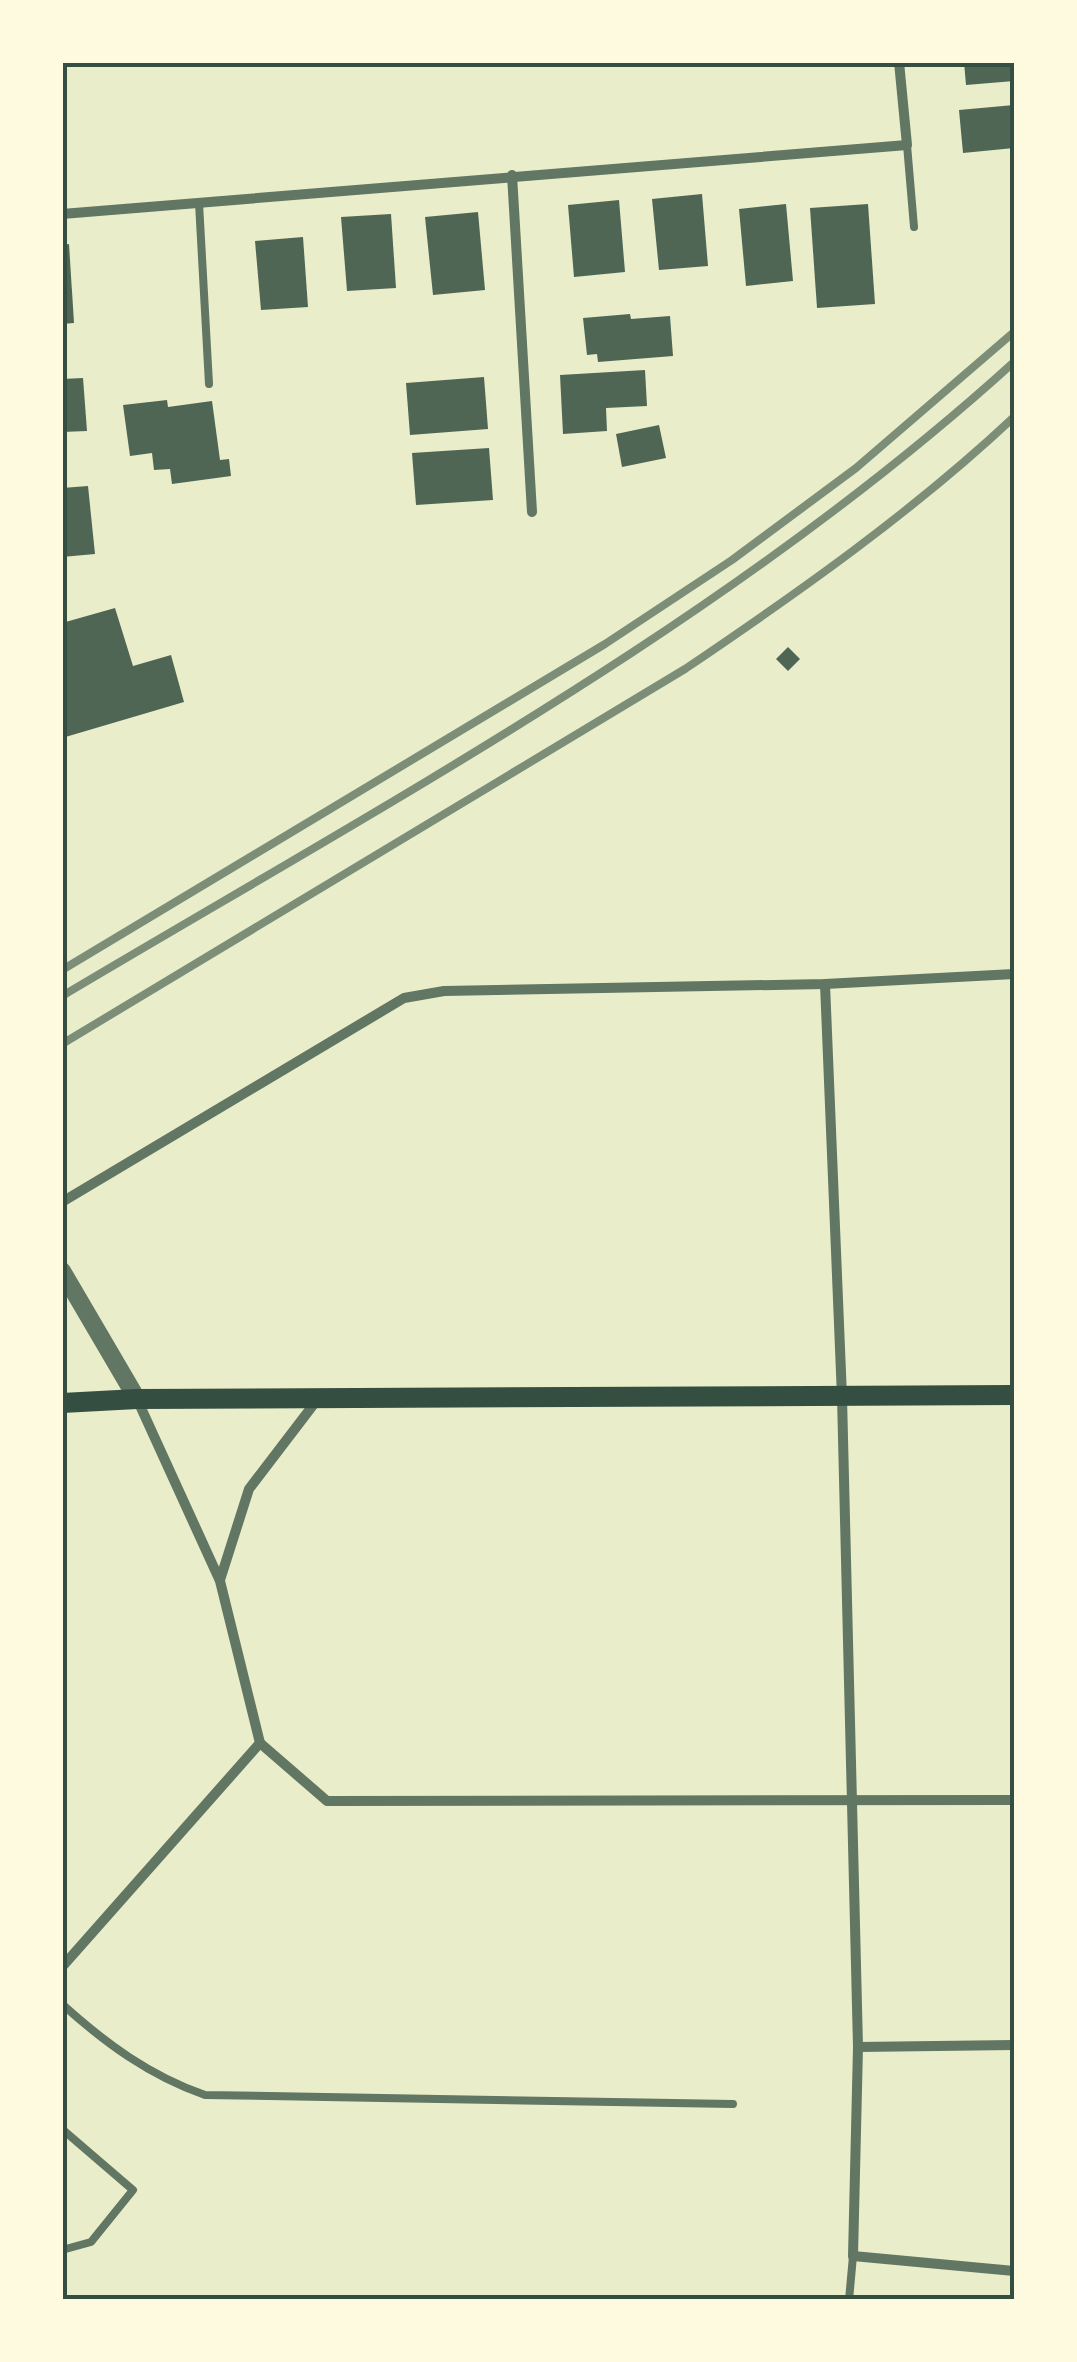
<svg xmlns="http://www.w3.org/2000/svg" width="1077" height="2362" viewBox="0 0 1077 2362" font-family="'Roboto Serif',serif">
	<rect width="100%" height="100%" fill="#e9edc9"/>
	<g fill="#4f6655">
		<polygon points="964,62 1014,62 1014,81 966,85"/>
		<polygon points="1014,105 1014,148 963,153 959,110"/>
		<polygon points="702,194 708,266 659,270 652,199"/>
		<polygon points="619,200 625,272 574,277 568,205"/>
		<polygon points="786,204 793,281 746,286 739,209"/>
		<polygon points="868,204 875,304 817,308 810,208"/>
		<polygon points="478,212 485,290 433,295 425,217"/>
		<polygon points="391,214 396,288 347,291 341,217"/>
		<polygon points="303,237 308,307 261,310 255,241"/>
		<polygon points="69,244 74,323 62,324 62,245"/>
		<polygon points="630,314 631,319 670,316 673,356 598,362 597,354 587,355 583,318"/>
		<polygon points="645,370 647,406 606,408 607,431 563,434 560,375"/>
		<polygon points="484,377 488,429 410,435 406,383"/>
		<polygon points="83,378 87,431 62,432 62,379"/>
		<polygon points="167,400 168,407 212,401 220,460 229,459 231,476 172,484 170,469 154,470 152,453 130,456 123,405"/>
		<polygon points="659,425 666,458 622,467 616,434"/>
		<polygon points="489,448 493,500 416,505 412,453"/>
		<polygon points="88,486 95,554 62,557 62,488"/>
		<polygon points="115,608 133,666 171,655 184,702 62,738 62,623"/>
		<polygon points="788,647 800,659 788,671 776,659"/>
	</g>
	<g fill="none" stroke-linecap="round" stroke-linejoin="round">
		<g stroke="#617663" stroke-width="8">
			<polyline points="907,145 914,227"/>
			<polyline points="199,203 209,384"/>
			<path d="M 62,2004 C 105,2043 150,2076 205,2095 L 733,2104"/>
			<polyline points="62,2129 133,2190 91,2242 62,2250"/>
			<polyline points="849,2300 853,2256"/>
		</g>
		<g stroke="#617663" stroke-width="10">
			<polyline points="512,175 532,512"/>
			<polyline points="62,214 907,145 899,62"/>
			<polyline points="825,984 842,1397 858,2047 853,2256 1014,2271"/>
			<polyline points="62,1202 404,998 444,991 825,984 1014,974"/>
			<polyline points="137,1399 220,1581 260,1743"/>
			<polyline points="220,1580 249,1489 317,1400"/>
			<polyline points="260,1743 327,1801 1014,1800"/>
			<polyline points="62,1967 260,1743"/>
			<polyline points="858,2047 1014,2045"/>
		</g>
		<polyline stroke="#617663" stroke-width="18" points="62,1271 137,1399"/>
		<polyline stroke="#344e41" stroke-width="20" points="62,1403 137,1399 1014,1395"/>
		<g stroke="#7c8e77" stroke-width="8">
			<polyline points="62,970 605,644 732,560 856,468 1014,332"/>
			<path d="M 62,996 C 390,801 731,619 1014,362"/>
			<path d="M 62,1044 L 685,669 C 799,592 914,511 1014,417"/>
		</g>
	</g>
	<rect width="1077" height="2362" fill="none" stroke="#fefae0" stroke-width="130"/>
	<rect x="65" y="65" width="947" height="2232" fill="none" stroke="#344e41" stroke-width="4"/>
</svg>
